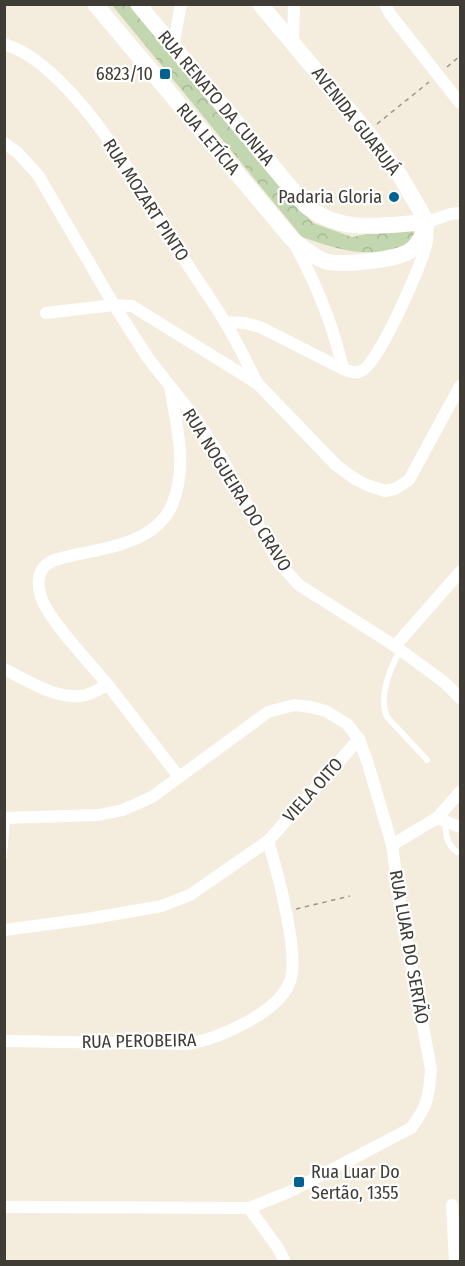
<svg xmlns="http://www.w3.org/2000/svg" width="465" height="1266" viewBox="0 0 465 1266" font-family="'Fira Sans Condensed',sans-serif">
	<defs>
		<pattern id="park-crowns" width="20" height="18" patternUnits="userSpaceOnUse" patternTransform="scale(1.5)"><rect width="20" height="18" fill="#c2d7b0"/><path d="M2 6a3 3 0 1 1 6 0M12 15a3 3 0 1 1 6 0" fill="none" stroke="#a8b998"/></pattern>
	</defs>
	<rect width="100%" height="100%" fill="#f4ecdc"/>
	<path fill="url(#park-crowns)" d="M 112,5 L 131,5 L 313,223 L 352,237 L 409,225 L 417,236 L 414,242 C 369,260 346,252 302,237 Z"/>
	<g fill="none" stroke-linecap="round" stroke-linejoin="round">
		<g stroke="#9c978b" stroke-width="1.5" stroke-dasharray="4.5 4.5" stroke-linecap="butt">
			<polyline points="447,67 460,56"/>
			<polyline points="377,124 429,82"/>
			<polyline points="296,909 350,896"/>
		</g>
		<g stroke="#fff" stroke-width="6">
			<path d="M 400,650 C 390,669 378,697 387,717 L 427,760"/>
			<path d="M 445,822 C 446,835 446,844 457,852"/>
			<polyline points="4,856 7,818"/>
		</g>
		<g stroke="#fff" stroke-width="12">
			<polyline points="385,4 390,14 460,103"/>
			<polyline points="293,43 294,4"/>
			<path d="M 4,44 C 73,64 146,197 183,257 C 196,279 212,300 225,322 C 237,342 247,362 257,383"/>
			<polyline points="173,47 181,4"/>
			<polyline points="4,143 17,152 38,175 114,305 148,358 196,419 223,460 278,562 299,585 395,646 444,682 460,698"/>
			<path d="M 295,245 C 317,285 333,325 343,369"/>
			<polyline points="46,313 114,305 132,306 258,384 336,465 355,479 367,485 385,491 395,489 409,480 460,386"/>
			<path d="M 225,322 L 245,323 L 260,327 L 343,369 C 349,371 355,374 361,371 C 378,365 419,270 425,249 C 428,240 428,232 427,222 L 451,214 L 460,213"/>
			<polyline points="395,646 460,572"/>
			<path d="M 4,669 C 27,680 59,702 86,695 C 93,693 101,688 108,685 L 179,777"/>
			<path d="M 108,685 C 90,663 50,622 41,597 C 38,587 37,575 44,567 C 51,559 64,558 74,555 C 108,548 156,542 172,505 C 188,467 177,427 170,387"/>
			<path d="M 4,818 L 99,815 L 123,810 L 152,797 L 268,712 L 294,705 L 311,707 L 326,711 L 347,724 L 359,739 L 368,764 L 392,845 L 401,909 L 431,1069 C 429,1096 428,1106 411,1128 L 291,1191 L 249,1208 L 4,1207"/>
			<polyline points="437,818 460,827"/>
			<polyline points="392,845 437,818 460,792"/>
			<polyline points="4,930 87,919 162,906 190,895 268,841 359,739"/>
			<path d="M 4,1041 L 187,1044 C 218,1039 279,1013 290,981 C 300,955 277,870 268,841"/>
			<polyline points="452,1205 455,1262"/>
			<polyline points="249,1208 278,1248 285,1262"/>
		</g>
		<g stroke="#fff" stroke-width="16">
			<path d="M 95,4 L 292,239 C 302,247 314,258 328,262 C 344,265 399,260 411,250 C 420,243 423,233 427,222"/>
			<path d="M 138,4 L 305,205 C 342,235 382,225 427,222"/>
			<polyline points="260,4 367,132 399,174 427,222"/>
		</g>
	</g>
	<g fill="#006291" stroke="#fff" stroke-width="2">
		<rect x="159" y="68" width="12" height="12" rx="3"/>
		<circle cx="394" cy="197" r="6"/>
		<rect x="293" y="1176" width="12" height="12" rx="3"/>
	</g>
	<g text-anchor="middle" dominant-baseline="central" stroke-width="4.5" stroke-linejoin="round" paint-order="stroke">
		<g font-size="18" fill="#3f3c36" stroke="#fff" text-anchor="end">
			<text x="153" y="74">6823/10</text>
			<text x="382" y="197">Padaria Gloria</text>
			<text x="311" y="1172" text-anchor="start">Rua Luar Do<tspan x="311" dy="21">Sertão, 1355</tspan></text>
		</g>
		<g font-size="18" fill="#3f3c36" stroke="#fff">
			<text transform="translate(216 98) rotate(50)">RUA RENATO DA CUNHA</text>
			<text transform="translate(356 121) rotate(52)">AVENIDA GUARUJÁ</text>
			<text transform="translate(208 139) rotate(50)">RUA LETÍCIA</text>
			<text transform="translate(146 200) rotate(57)">RUA MOZART PINTO</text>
			<text transform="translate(237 490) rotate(58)">RUA NOGUEIRA DO CRAVO</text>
			<text transform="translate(313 790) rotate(-48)">VIELA OITO</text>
			<text transform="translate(409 947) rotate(80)">RUA LUAR DO SERTÃO</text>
			<text transform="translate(139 1041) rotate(-1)">RUA PEROBEIRA</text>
		</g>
	</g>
	<rect width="465" height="1266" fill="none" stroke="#3f3c36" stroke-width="12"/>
</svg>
